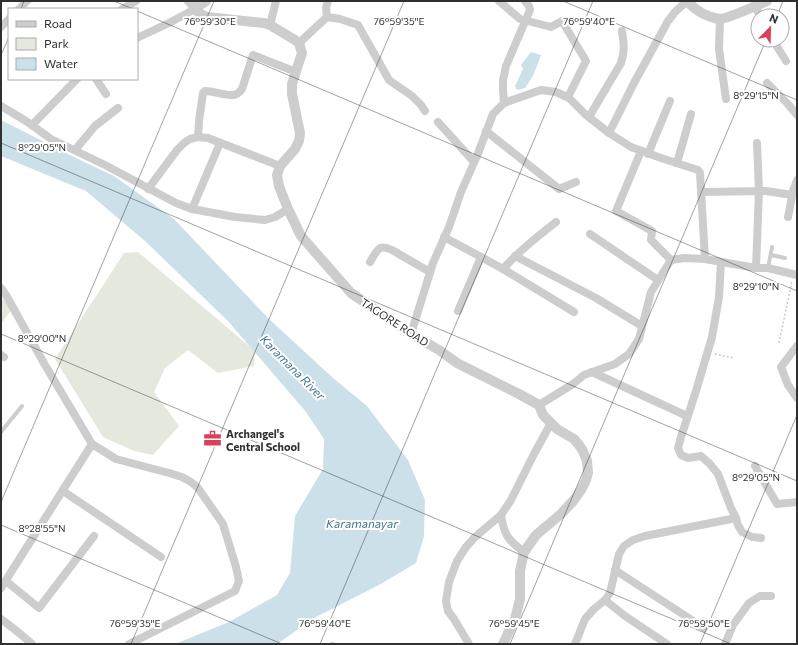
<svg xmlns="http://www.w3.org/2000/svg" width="798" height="645" viewBox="0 0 798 645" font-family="Commissioner,sans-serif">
	<rect width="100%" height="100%" fill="#fff"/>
	<g fill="#e5e9dd">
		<polygon points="138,252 255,351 254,366 218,373 188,350 165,368 154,392 179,426 153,455 134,451 103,437 55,359 124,253"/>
		<polygon points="1,297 12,309 1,324"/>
	</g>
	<g fill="#cbe0e8">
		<polygon points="531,52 541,55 533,76 525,88 517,90 515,86 523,69 521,65"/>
		<polygon points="1,120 82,161 114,176 174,219 268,318 333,378 367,406 408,460 425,500 424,536 416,563 379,585 316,617 277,644 175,644 229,622 277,595 290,573 295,516 323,469 324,439 306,412 228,321 145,241 86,191 1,156"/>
	</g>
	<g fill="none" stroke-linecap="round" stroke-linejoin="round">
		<g stroke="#cacaca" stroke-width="1.5" stroke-dasharray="2 2" stroke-linecap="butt">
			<polyline points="779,343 792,281"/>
			<polyline points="715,354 734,358"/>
		</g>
		<g stroke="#cdcdcd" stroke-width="4">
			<polyline points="771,255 785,258"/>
			<polyline points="768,268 772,247"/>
			<polyline points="1,432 22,406"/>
			<polyline points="332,644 333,644"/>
		</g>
		<g stroke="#cdcdcd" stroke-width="8">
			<polyline points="499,1 520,19 551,27 562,21 586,61 568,97"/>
			<polyline points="755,6 760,16"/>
			<polyline points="19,9 27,1"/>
			<polyline points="122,9 136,1"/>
			<polyline points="327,17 326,8 328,1"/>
			<polyline points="720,19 719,49 726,99"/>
			<polyline points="270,25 276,1"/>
			<polyline points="1,27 9,19"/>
			<polyline points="137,38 169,23 195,9"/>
			<polyline points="773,40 786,61"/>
			<polyline points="299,43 327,17 340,19 358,25 389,80 399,87 412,96 421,105 425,111"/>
			<polyline points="96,79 106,94"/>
			<polyline points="767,83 787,103 797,115"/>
			<polyline points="504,103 503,90 503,80 506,66 530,10 529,6 525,1"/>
			<polyline points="1,106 26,121 51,139 105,165 176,203 192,209 235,217 265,220 275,217 288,209"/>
			<path d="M 589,117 L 621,63 C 625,50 624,45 622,31"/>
			<polyline points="438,122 474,162"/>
			<polyline points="32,125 77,79"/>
			<polyline points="486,131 559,189 576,182"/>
			<polyline points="609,133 634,83 668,21 675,12 687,1"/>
			<path d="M 198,137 L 199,121 L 203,93 L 205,91 C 214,91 226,96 234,95 C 238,94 240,92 242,89 L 253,55 L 296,72"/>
			<polyline points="75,150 95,126 118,108"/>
			<polyline points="641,151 616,211 652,231 651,240 671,260"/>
			<polyline points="648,154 670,101"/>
			<polyline points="677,163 691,114"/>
			<polyline points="148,189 177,150 184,143 190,139 198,137 208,138 280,166"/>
			<polyline points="701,192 766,191 792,195"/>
			<polyline points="192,209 220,143"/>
			<polyline points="788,217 793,191 797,180"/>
			<polyline points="590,234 658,280"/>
			<polyline points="444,237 481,257 503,269 574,312"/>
			<polyline points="515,256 596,298 642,326"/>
			<path d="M 370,262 C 377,251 378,243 392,250 L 430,272"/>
			<polyline points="721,262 719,297 712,337 696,391 681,437 678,448 681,455 688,458 701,456 710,464 718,474 731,508 736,518 738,525 742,532 752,537 761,538"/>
			<polyline points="756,268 759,190 757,143"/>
			<path d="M 503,269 C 519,251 537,237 556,222"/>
			<polyline points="1,288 6,295 45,365 92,444 1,588"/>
			<polyline points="458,311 481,257"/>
			<polyline points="411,334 433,263 449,227 461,192 477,156 493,114 504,103 541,90 556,92 569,98 585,114 609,133 631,147 661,158 698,170 700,173 705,259"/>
			<polyline points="797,346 781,367 788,385 797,398"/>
			<polyline points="1,355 4,357"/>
			<polyline points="592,372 687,416"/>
			<polyline points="539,405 573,384 584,375 615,364 629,354 639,339 651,292 671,260 684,258 705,259 756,268 768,268 797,275"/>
			<polyline points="92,444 116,459 169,473 182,477 191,482 198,488 223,524 236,567 239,581 235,591 129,644"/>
			<polyline points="755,466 777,504 797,502"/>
			<polyline points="63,491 161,557"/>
			<path d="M 501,515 C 504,535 508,540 524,552"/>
			<polyline points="615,570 704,628"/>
			<polyline points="6,581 39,608 94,536"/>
			<polyline points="605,600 625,616 667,644"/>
			<polyline points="1,619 18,632 32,644"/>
			<polyline points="469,644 454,619 448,611 446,601 449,582 457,561 466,547 475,537 501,515 511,500 534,454 551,423"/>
			<polyline points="575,644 585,619 594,609 605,600 610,593 619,554 624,546 633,540 645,536 731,519 736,518"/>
			<polyline points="725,644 733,625 749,603 760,596 771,596"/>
		</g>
		<g stroke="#cdcdcd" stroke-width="10">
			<polyline points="189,1 193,5 200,5 206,1"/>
			<path d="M 687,1 C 695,10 707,17 719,19 C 727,19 758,5 767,1"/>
			<path d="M 193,5 C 196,12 200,14 207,17 L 264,23 L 270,25 L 295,40 L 299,43 L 302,53 L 299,62 L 292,84 L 292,94 L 300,133 L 299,141 L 295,149 L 280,166 L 277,175 L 279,186 L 288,209 L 301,236 L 351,293 L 411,334 L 439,350 L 457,363 L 519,394 L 539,405 L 543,415 L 557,429 L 574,439 L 579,445 L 583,451 L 587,461 L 588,473 L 586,480 L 581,490 L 574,500 L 561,514 L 536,535 L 524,552 L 520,571 L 520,599 L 515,619 L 503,644"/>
		</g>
	</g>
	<path fill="none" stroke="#303030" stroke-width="1" stroke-opacity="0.45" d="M 114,1 L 133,9M 563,1 L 797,100M 21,9 L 24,1M 137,11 L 797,291M 777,16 L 783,1M 1,55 L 9,37M 1,143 L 797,481M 1,334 L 731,644M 1,502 L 214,1M 1,525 L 282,644M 131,644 L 404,1M 320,644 L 593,1M 510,644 L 766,40M 700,644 L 797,415"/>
	<defs>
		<symbol id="office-bare" viewBox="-9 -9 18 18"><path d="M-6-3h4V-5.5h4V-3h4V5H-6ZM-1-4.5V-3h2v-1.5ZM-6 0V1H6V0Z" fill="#d9415b" stroke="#fff" stroke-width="2.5" paint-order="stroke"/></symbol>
	</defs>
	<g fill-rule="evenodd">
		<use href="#office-bare" x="200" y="426" width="25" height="25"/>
	</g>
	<g text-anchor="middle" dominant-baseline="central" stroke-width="4" stroke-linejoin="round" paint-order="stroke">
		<g font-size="11" fill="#303030" stroke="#fff">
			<text transform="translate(395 322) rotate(33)">TAGORE ROAD</text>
		</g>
		<g font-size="11" font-weight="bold" fill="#303030" stroke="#fff" text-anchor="start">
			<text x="226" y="433">Archangel's<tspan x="226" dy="13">Central School</tspan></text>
		</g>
		<g font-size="12" font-style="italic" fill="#44788d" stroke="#fff">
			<text transform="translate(293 367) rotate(45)">Karamana River</text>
			<text x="362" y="523">Karamanayar</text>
		</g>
	</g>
	<g font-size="10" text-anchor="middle" fill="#303030" stroke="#fff" stroke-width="4" stroke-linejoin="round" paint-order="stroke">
		<text x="210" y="25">76°59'30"E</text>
		<text x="399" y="25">76°59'35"E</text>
		<text x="589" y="25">76°59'40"E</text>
		<text x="756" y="99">8°29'15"N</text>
		<text x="42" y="151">8°29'05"N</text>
		<text x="756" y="290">8°29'10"N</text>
		<text x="42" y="342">8°29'00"N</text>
		<text x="756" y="481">8°29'05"N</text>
		<text x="42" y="532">8°28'55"N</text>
		<text x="135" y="627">76°59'35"E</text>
		<text x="325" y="627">76°59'40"E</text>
		<text x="514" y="627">76°59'45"E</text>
		<text x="704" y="627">76°59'50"E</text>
	</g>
	<rect width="798" height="645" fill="none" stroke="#303030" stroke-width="4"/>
	<rect x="8" y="8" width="130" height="72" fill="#ffffff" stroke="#acacac"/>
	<rect x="16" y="21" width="20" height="6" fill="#cdcdcd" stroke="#acacac"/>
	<text x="44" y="28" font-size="12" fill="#303030">Road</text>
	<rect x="16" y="38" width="20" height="12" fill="#e5e9dd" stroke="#acacac"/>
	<text x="44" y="48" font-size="12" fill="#303030">Park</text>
	<rect x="16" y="58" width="20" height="12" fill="#cbe0e8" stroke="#acacac"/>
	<text x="44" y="68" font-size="12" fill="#303030">Water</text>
	<g transform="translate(770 28) rotate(23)"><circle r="19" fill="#ffffff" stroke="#acacac"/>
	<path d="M0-3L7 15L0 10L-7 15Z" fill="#d9415b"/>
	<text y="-6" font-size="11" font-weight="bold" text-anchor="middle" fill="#303030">N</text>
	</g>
</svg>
